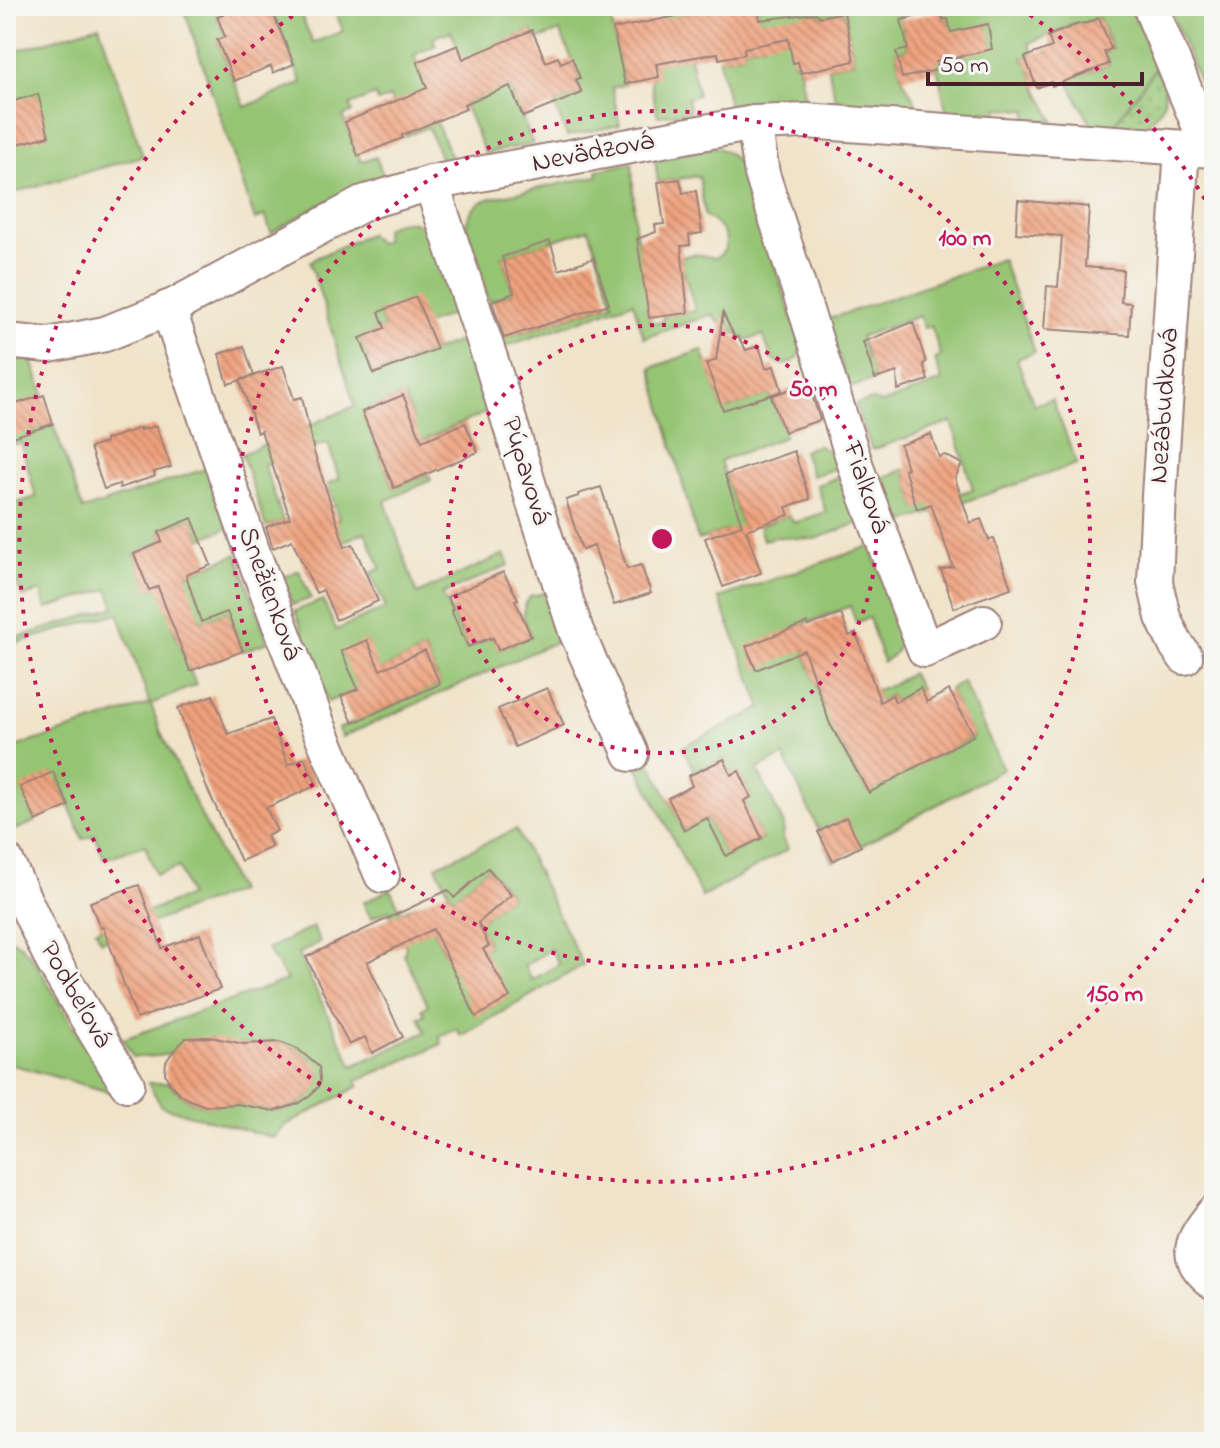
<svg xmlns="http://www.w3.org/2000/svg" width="1220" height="1448" viewBox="0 0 1220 1448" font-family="'Indie Flower',sans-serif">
	<defs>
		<pattern id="grass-dots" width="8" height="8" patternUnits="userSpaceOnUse" patternTransform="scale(2)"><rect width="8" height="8" fill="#95c473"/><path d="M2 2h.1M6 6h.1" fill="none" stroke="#7c9f5f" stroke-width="1.8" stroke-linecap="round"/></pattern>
		<pattern id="building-back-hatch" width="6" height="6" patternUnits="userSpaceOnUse" patternTransform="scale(2)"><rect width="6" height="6" fill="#eea17d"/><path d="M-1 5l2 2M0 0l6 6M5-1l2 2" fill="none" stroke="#c38367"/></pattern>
	</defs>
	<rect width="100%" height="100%" fill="#f6f6f2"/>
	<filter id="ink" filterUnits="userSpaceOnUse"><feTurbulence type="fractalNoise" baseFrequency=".0125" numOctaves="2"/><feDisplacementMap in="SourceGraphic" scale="16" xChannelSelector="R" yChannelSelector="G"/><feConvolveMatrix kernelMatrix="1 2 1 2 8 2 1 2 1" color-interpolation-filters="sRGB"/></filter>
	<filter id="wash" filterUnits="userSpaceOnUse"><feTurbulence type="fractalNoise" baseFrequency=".006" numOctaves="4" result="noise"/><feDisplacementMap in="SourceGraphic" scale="32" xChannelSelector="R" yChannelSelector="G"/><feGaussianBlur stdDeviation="1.8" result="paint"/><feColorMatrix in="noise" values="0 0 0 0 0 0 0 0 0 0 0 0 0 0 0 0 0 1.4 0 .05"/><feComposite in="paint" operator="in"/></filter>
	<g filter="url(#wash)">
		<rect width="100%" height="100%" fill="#f0e3c9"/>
		<path fill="url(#grass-dots)" stroke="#70724f" stroke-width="2" d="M 1156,67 C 1160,75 1165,83 1165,92 C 1165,107 1153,124 1138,127 C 1130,129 1120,128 1112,128 Z"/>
		<g fill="#95c473" stroke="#70724f" stroke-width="2" fill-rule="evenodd">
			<polygon points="183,6 220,6 223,14 217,17 225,37 217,41 245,107 302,83 270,6 297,6 313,43 343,31 334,8 339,6 597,6 599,17 610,15 625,84 612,88 620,125 567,136 554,104 581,93 576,80 580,78 560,31 537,40 532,30 493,47 533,144 485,153 464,104 479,98 451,31 433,38 436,45 414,55 440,119 436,121 452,160 442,162 428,127 405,136 390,97 378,102 375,95 350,105 352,112 343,117 361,162 376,157 384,178 320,205 271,233 265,215 255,220"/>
			<path d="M 658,6 L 715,6 L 681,15 L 698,95 L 687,98 L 690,111 L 658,116 C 649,78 645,71 666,36 Z"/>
			<polygon points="757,6 913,6 910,11 900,14 908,49 896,52 902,78 921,112 837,106 828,67 854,61 844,12 820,17 816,13 794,63 798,62 806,104 757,103 729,106 719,59 744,54 744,48 764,44"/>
			<polygon points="941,6 1131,6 1156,67 1111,128 1092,125 1065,77 1079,76 1109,64 1104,52 1112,48 1099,18 1087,23 1069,25 1069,27 1029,43 1033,54 1023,58 1025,62 1027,62 1037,88 1054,121 1027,119 1027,110 998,108 998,117 947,114 936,62 950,31 948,19 943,19"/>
			<polygon points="1168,6 1214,6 1214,97 1206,97"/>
			<polygon points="99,25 143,156 6,195 6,54"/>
			<path d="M 715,147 C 732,153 738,161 745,177 L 803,350 L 795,361 L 784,365 L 772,359 L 763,335 L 747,340 L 716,320 L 713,314 L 644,338 L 633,302 L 504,347 L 501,339 L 613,303 L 589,229 L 502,257 L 514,293 L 489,301 L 466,227 C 468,211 477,202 492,198 L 598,176 L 597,170 L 632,163 L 635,228 L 645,282 L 650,322 L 663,322 L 663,316 L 695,311 L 680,257 L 694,254 L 716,258 C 737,245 721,225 705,216 L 699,176 L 658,182 L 655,159 Z"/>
			<path d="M 410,221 L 423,226 L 431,236 L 455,313 L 427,324 L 379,312 L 385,328 L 360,339 L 374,374 L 464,339 L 487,412 L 415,444 L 413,418 L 403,395 L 362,412 L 394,488 L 428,474 L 431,480 L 385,501 L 417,594 L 504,554 L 509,565 L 442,594 L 468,647 L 490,638 L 493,638 L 499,650 L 531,636 C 525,621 518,610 531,596 L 545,593 L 560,640 L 342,737 L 338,729 L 440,684 L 425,650 L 380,670 L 358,689 L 328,702 L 295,611 L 323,600 L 336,630 L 386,608 L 371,573 L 381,568 L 365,532 L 304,559 L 297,538 L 339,519 L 328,484 L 339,479 L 328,443 L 264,464 L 283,521 L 266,527 L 242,454 L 355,406 L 310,262 L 318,257 L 369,234 L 378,243 L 384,241 L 385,228 L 398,222 Z"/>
			<polygon points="1002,259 1035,352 1017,359 1034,405 1052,399 1077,464 898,524 882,478 904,469 917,508 973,489 952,422 872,450 855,405 872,400 883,403 942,381 935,359 941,356 931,326 924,328 919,316 860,337 868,360 870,360 875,379 850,388 826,320"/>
			<polygon points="702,350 722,407 726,409 770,394 784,432 784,437 720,461 745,535 728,530 698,540 651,368"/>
			<polygon points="6,358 32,361 44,395 24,402 33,430 53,424 83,510 208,468 228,528 201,539 192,518 159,531 162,542 134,554 150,590 237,554 268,642 243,651 227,612 201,622 198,614 172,625 196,685 151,704 161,733 238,891 101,941 96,930 189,896 179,867 156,875 145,845 104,859 95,835 83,839 59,782 36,821 16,830 6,809 6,750 150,704 118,613 6,646 6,641 115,607 108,589 46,609 41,591 22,597 17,582 6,585 6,560 15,557 8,535 6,535 6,506 36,497 21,443 6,446"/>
			<polygon points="818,445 826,450 836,446 843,466 812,476 803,451"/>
			<polygon points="846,474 862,522 815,539 776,537 763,540 759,526 789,515 794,523 826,512 817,485"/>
			<path d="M 870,546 C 878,568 903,623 899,643 C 897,653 891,657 883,662 L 869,618 L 856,622 L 850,606 L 794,628 L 803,648 L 824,707 L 891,685 L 911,673 L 920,688 L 895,702 L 891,695 L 850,718 L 836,735 L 868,792 L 973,736 L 949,690 L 963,682 L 1003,769 L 833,861 L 784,756 L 757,769 L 784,825 L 783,838 L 788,849 L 702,897 L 638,768 L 650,762 L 684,830 L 707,818 L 726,856 L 762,839 L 744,801 L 751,796 L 739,772 L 731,775 L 724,759 L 696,772 L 682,747 L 762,708 L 719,598 Z"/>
			<polygon points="299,570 311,598 293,605 282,578"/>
			<path d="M 516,829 L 583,965 L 461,1036 L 457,1029 L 439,1036 L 442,1044 L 356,1081 L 359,1086 L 286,1125 L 274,1138 L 162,1107 L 148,1083 L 169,1083 C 179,1094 191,1104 206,1105 C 217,1106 228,1103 238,1104 C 249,1105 259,1109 270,1110 C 290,1113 315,1099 320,1079 L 319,1072 L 310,1059 L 298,1049 L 279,1042 L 258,1044 L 186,1043 L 171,1054 L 149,1057 L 133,1057 L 123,1039 L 287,980 L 267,949 L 313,927 L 320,942 L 298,954 L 353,1066 L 426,1032 L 419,1017 L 425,1015 L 422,1009 L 428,1005 L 404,955 L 406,946 L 389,910 L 371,918 L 363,903 L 390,889 L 401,911 L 420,904 L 451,965 L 489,946 L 478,923 L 511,895 L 488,868 L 454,898 L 448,890 L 436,866 ZM 551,949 L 559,964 L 532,980 L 524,966 Z"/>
			<polygon points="6,936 22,946 36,963 113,1093 6,1063"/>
		</g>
		<g id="blocks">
			<g fill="url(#building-back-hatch)">
				<polygon points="245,6 270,6 294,64 273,73 271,66 234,81 217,40 225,37 217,16"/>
				<polygon points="715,6 757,6 760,20 816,13 820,17 844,12 854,61 801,73 798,62 793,63 788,39 744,48 745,54 719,59 718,53 656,64 659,77 625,84 613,29 681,15"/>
				<polygon points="941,11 943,19 948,19 951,32 988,24 992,49 936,62 937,70 902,78 896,52 908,49 901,20"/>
				<polygon points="1099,18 1111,49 1104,52 1109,64 1052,86 1051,82 1037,88 1025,57 1052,47 1048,36 1078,24 1087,23"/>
				<polygon points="532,30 546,62 558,57 561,63 572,58 580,78 576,80 582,93 523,117 510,86 464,104 466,109 402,135 403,138 358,156 345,122 427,88 417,62 458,45 463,59"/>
				<polygon points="38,94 49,136 6,147 6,103"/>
				<polygon points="680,179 683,193 696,191 702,233 689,235 690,245 681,246 688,313 649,318 637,239 656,232 655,225 664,224 658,182"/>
				<polygon points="1018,200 1089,207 1085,267 1123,270 1121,302 1131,303 1129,335 1044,329 1047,286 1058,287 1062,236 1016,233"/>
				<polygon points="550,241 559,270 594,258 609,304 504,338 492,301 514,293 502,257"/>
				<polygon points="416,297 437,349 374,374 360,338 385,328 379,312"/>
				<polygon points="723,313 735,338 738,337 746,350 759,346 766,368 774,366 782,391 723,410 706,364 716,360"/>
				<polygon points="913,322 926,362 923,364 928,380 898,390 897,372 875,379 863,342"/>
				<polygon points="244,346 254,376 228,384 219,354"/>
				<polygon points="283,366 294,399 302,397 314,452 345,547 353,544 378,601 336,620 323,590 316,593 292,540 273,548 266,527 290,518 261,431 257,433 240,380"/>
				<polygon points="808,383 820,420 784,432 771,396"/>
				<polygon points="44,395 53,424 6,439 6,407"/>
				<polygon points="403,395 422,441 465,423 478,452 394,488 362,412"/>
				<polygon points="156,426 171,467 154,472 155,476 120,488 119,484 104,489 90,448 105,443 105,440 140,428 140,430"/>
				<polygon points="931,434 939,457 945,455 962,464 955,478 970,523 981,519 989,540 994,539 1011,588 954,608 941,570 953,567 931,504 917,509 904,469 907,468 900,445"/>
				<polygon points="794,451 810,499 786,507 789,515 746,530 761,573 723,587 705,538 742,525 725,475"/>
				<polygon points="601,487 627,569 641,565 651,593 614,605 594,546 582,550 566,500 579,496 578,494"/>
				<polygon points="192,518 211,565 186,575 201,622 227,612 243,651 190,671 158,587 149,590 134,554 162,542 159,532"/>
				<polygon points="503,572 518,599 515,600 531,636 498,650 493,638 490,639 490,638 468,647 451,610 453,609 447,597"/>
				<polygon points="841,614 849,636 856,633 880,702 892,695 895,702 920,688 927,702 949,690 974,735 869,793 830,724 804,650 756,670 746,646 807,623 808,626"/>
				<polygon points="367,640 380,670 425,650 440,684 353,723 341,696 358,689 341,651"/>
				<polygon points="547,688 564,725 515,747 498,709"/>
				<polygon points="213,695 228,734 271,719 288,765 304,758 317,785 266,808 277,831 267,836 272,847 241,861 206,786 178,708"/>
				<polygon points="724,759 731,775 739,771 751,797 744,801 762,838 726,856 707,818 684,830 668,798 692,786 688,776"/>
				<polygon points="53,772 69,806 36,821 20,787"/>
				<polygon points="846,817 861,846 833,861 818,832"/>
				<polygon points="488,868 511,895 478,923 489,946 483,949 510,997 476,1017 433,929 367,962 403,1037 372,1053 365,1037 349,1045 306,957 448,890 454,898"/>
				<polygon points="139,885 162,948 200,934 220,989 137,1019 103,927 100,928 90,902"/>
				<polygon points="210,1037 244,1044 279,1042 288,1045 298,1049 319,1067 320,1080 318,1087 310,1096 298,1104 274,1111 237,1104 205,1106 190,1100 180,1094 169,1083 165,1073 166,1062 171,1054 186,1038"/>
			</g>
		</g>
	</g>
	<g filter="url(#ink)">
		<use href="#blocks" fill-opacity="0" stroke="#9d817a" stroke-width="2"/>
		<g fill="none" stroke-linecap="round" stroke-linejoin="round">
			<defs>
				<g id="minor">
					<polyline points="1150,6 1209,149"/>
					<polyline points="754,123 762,174 860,479 925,650 984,622"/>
					<polyline points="1182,148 1159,496 1155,582 1163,617 1175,643 1185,657"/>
					<polyline points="431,183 491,361 535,506 576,631 631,754"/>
					<polyline points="168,308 255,559 319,728 382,875"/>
					<polyline points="6,341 49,345 105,334 172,307 366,202 431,183 754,123 806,121 1214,150"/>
					<polyline points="6,861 53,961 127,1084"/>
					<path d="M 1214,1213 C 1192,1240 1181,1257 1214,1282"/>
				</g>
			</defs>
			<use href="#minor" stroke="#9d817a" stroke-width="38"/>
			<use href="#minor" stroke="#fff" stroke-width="34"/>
		</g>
	</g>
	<g fill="none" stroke="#c2185b" stroke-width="4" stroke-dasharray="4 8">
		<circle cx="662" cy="539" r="214"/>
		<circle cx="662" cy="539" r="428"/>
		<path d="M1211 869A641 641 0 1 1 304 8M1020 8A641 641 0 0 1 1211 209"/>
	</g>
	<g text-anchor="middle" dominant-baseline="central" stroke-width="6" stroke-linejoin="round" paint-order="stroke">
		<g font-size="28" fill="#4a1f2b" stroke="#f6f6f2">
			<text transform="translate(593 153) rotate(-11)">Nevädzová</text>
			<text transform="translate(1165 406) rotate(-86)">Nezábudková</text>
			<text transform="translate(525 471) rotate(73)">Púpavová</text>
			<text transform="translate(865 488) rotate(71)">Fialková</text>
			<text transform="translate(269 594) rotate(70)">Snežienková</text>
			<text transform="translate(75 995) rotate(60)">Podbeľová</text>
		</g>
	</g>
	<circle cx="662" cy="539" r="12" fill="#c2185b" stroke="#f6f6f2" stroke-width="4"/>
	<g font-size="24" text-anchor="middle" font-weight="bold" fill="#c2185b" stroke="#f6f6f2" stroke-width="6" stroke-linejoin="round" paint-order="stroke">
		<text x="965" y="245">100 m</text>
		<text x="813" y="396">50 m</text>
		<text x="1115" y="1001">150 m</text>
	</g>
	<rect width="1220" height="1448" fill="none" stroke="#f6f6f2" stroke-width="32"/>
	<path d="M928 72v12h214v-12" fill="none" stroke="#4a1f2b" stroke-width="4"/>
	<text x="940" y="72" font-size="24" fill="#4a1f2b" stroke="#f6f6f2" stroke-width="6" paint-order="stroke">50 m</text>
</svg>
